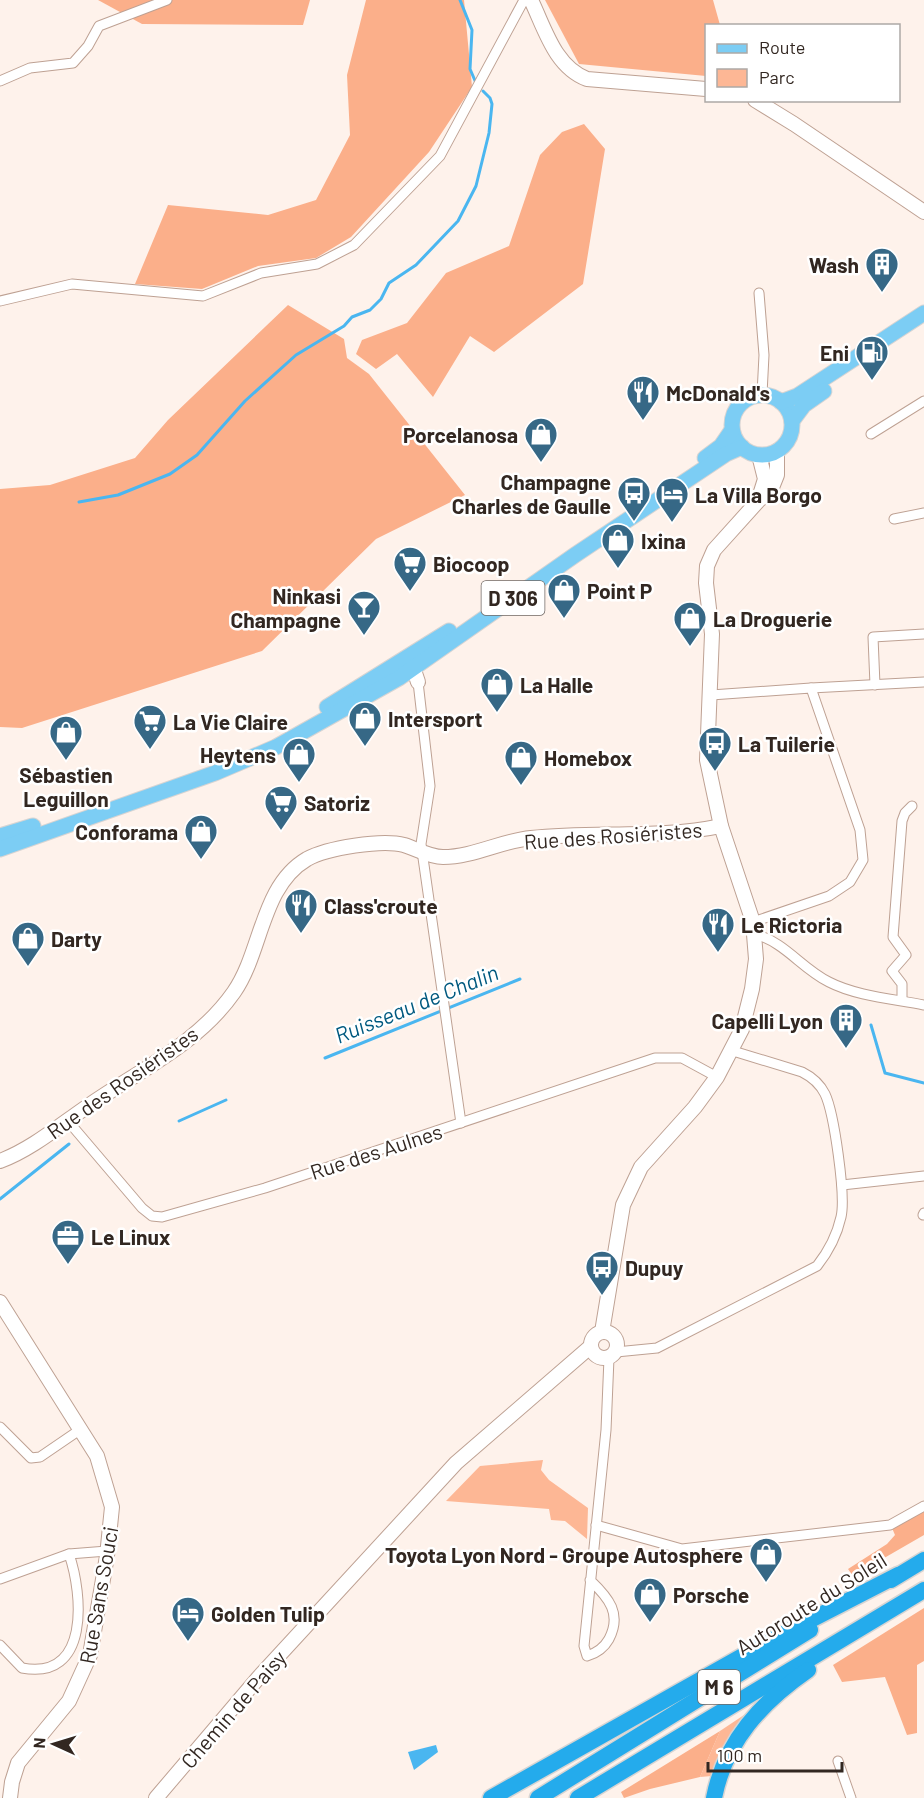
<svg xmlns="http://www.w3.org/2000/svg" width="924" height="1798" viewBox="0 0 924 1798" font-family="Barlow,sans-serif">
	<rect width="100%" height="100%" fill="#fef2eb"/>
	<g fill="#fdb795">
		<polygon points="543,1460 541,1470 549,1480 588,1508 587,1539 565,1521 551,1520 549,1509 446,1501 480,1466"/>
		<polygon points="747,1713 735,1727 712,1776 700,1777 720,1731"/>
	</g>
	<g fill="#fbaf8a">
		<polygon points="98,0 310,0 303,25 142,24"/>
		<polygon points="366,0 464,0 472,87 429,152 351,237 316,258 258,266 202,289 135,284 168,205 268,215 316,200 350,135 347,75"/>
		<polygon points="545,0 713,0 720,25 706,26 706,76 579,64"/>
		<polygon points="584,124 605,149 583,284 494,352 470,336 433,397 397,354 376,369 356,354 362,340 407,323 446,273 509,246 540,155 562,132"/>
		<polygon points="288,305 344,339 347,358 369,374 465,495 376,539 262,651 22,728 0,727 0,489 50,485 135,458 168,420"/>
		<polygon points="924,1507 924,1535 853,1576 848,1569 887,1544 895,1535 892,1528"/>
		<polygon points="924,1608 924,1661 917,1665 917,1733 907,1735 885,1677 842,1682 833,1665"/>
		<polygon points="720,1731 700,1777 650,1789 624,1798 621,1792"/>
	</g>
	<polygon fill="#4ab6f0" points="436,1745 438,1752 414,1770 408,1752"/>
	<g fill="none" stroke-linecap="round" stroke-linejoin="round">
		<g stroke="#4ab6f0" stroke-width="3">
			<polyline points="460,0 472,30 470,69 476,83"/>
			<polyline points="79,502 118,495 170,474 197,455 245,401 296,355 344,326 352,317 370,310 381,299 389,283 416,265 458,221 476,186 489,133 492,104 490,98 483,91"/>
			<polyline points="871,1025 885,1073 924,1083"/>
			<polyline points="325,1058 520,979"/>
			<polyline points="179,1121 226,1100"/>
			<polyline points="0,1199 69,1144"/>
		</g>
		<defs>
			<g id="street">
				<polyline points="0,81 30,68 73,63 88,46 99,26 167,0"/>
				<polyline points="759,293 764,355 762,394"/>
				<polyline points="0,301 72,284 203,296 261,273 317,264 354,245 440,156 524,0"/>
				<polyline points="871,434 924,401"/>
				<polyline points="894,519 924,513"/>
				<polyline points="418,682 430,786 421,844 461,1123"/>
				<polyline points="875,685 873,637 924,634"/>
				<polyline points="811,688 924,682"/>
				<polyline points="711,695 811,688 860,830 863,860 850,882 829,896 753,922"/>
				<path d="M 755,934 C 786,943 801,968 829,982 C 856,996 894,999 924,1005"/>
				<polyline points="902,1000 902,984 892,971 906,955 893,937 902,821 905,813 912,806"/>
				<polyline points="68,1121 142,1208 152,1216 162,1217 265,1188 655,1058 682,1058 717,1077"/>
				<polyline points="842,1185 924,1176"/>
				<polyline points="923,1215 924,1213"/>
				<path d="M 616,1352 L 657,1348 L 817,1266 C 828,1252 837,1235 841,1217 C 846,1196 834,1113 825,1094 C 820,1084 812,1077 802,1072 L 733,1051"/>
				<polyline points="0,1427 31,1458 40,1457 81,1429"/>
				<polyline points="596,1525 682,1549 890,1525 924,1506"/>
				<polyline points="0,1579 69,1554 107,1551"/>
				<path d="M 590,1580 C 609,1598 622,1614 609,1639 C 604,1648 597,1653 587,1656 L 584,1646 L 606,1430 L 609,1358"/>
				<path d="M 0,1645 L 22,1668 C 90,1681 83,1595 69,1554"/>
				<polyline points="838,1761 851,1798"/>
			</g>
			<g id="secondary">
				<path d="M 531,0 C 545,29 555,67 587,79 L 706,89"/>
				<polyline points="755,100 794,124 924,212"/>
				<polyline points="759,455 765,479 760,495"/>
				<polyline points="410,658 418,682"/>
				<path d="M 0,1161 C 32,1149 60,1125 88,1106 C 138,1071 198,1044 234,992 C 262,952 261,886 307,859 C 327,848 382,839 404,845 C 417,849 429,857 443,857 C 473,857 501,841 531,838 C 594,831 659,839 721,826"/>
				<polyline points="0,1302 97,1456 112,1507 107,1556 90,1655 69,1701 18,1763 12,1782 10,1798"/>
				<circle cx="604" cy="1345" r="13"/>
				<polyline points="602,1332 623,1205 641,1167 695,1107 717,1077 742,1029 752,989 756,959 753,922 721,826 707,760 712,634 706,583 707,566 714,550 759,500 771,490 777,475 777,451"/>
				<polyline points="156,1798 259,1677 456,1463 590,1347"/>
			</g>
			<g id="primary">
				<circle cx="762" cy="425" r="30"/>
				<polyline points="781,402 797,396 924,313"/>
				<polyline points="792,421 804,405 824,391"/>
				<polyline points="705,458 721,446 732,430"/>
				<polyline points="327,707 449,631"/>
				<polyline points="0,836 33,826"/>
				<polyline points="0,849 215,773 276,747 399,678 575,555 726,454 742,447"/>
			</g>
			<g id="highway">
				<polyline points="891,1580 924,1560"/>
				<polyline points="491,1798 764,1644 898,1575"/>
				<polyline points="538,1798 810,1630"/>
				<polyline points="578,1798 924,1590"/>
				<path d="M 714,1798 C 725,1741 762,1702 808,1670"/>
			</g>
		</defs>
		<use href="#street" stroke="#bea193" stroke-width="11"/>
		<use href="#secondary" stroke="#bea193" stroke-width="16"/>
		<use href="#primary" stroke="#d6d4d3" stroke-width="17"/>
		<use href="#highway" stroke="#d6d4d3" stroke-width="19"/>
		<use href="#street" stroke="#fff" stroke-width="9"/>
		<use href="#secondary" stroke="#fff" stroke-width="14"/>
		<use href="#primary" stroke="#7ccdf4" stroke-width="15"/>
		<use href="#highway" stroke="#24abec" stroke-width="16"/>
	</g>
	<defs>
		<symbol id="building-pin" viewBox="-11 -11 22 30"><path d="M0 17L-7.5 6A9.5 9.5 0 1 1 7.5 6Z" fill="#366886" stroke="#fff"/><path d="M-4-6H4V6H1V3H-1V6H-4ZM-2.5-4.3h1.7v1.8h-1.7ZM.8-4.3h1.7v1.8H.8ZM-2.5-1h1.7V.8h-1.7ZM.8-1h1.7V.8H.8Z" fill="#fff"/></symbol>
		<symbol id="fuel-pin" viewBox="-11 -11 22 30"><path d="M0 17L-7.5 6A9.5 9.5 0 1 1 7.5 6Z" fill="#366886" stroke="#fff"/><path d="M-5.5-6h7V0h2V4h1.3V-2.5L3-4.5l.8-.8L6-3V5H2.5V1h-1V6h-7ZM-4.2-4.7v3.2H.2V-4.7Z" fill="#fff"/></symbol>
		<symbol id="restaurant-pin" viewBox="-11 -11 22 30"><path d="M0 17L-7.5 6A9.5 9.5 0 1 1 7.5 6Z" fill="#366886" stroke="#fff"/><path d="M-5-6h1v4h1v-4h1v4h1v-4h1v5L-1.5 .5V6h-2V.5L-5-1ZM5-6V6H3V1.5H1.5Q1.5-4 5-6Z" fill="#fff"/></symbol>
		<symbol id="shop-pin" viewBox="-11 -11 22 30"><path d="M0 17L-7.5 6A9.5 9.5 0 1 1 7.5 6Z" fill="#366886" stroke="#fff"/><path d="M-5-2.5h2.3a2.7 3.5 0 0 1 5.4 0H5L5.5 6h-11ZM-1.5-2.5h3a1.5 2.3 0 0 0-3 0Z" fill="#fff"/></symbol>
		<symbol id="bus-pin" viewBox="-11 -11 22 30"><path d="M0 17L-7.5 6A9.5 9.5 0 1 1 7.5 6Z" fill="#366886" stroke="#fff"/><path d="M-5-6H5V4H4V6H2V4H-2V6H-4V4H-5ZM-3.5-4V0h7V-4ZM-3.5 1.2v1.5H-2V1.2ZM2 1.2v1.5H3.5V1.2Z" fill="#fff"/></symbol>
		<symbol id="hotel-pin" viewBox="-11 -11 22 30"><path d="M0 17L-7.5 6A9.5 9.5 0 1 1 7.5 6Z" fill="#366886" stroke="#fff"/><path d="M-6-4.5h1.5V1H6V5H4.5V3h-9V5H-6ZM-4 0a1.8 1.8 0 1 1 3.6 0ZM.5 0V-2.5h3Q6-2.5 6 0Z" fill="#fff"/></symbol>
		<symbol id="supermarket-pin" viewBox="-11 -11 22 30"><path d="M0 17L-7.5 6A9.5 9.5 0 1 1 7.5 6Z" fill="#366886" stroke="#fff"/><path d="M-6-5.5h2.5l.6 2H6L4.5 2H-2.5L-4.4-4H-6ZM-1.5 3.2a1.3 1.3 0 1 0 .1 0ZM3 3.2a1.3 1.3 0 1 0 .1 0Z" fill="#fff"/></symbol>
		<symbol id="bar-pin" viewBox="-11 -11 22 30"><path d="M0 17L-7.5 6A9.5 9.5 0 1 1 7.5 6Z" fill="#366886" stroke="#fff"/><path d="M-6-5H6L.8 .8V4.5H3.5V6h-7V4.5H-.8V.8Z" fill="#fff"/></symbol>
		<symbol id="office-pin" viewBox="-11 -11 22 30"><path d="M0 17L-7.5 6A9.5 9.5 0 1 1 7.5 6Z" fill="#366886" stroke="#fff"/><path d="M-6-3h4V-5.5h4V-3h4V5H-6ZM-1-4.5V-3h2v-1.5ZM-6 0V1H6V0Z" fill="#fff"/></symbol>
	</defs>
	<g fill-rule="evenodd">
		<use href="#building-pin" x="863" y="245" width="38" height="52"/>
		<use href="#fuel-pin" x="853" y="333" width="38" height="52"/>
		<use href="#restaurant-pin" x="624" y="373" width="38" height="52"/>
		<use href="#shop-pin" x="522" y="415" width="38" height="52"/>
		<use href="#bus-pin" x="615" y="474" width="38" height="52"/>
		<use href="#hotel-pin" x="653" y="475" width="38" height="52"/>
		<use href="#shop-pin" x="599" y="521" width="38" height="52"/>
		<use href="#supermarket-pin" x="391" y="544" width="38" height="52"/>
		<use href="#shop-pin" x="545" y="571" width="38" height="52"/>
		<use href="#bar-pin" x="345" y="588" width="38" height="52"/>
		<use href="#shop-pin" x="671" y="599" width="38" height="52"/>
		<use href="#shop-pin" x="478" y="665" width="38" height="52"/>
		<use href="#shop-pin" x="346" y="699" width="38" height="52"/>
		<use href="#supermarket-pin" x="131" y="702" width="38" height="52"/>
		<use href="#shop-pin" x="47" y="713" width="38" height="52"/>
		<use href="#bus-pin" x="696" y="724" width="38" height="52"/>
		<use href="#shop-pin" x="280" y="735" width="38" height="52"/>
		<use href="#shop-pin" x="502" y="738" width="38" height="52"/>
		<use href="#supermarket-pin" x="262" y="783" width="38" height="52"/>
		<use href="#shop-pin" x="182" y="812" width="38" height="52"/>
		<use href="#restaurant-pin" x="282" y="886" width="38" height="52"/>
		<use href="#restaurant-pin" x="699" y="905" width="38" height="52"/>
		<use href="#shop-pin" x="9" y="919" width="38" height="52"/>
		<use href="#building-pin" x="827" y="1001" width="38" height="52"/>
		<use href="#office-pin" x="49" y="1217" width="38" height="52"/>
		<use href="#bus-pin" x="583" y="1248" width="38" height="52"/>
		<use href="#shop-pin" x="747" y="1535" width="38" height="52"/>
		<use href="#shop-pin" x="631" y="1575" width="38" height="52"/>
		<use href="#hotel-pin" x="169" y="1594" width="38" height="52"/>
	</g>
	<g text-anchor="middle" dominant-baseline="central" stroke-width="5" stroke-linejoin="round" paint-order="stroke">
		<g fill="#fff" stroke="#706864" stroke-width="1.5">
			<rect x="481.5" y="581" width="63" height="34" rx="4.5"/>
			<rect x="698" y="1670" width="42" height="34" rx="4.5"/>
		</g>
		<g font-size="20" font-weight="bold" fill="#322721">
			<text x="513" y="598">D 306</text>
			<text x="719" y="1687">M 6</text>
		</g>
		<g font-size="21" font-weight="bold" fill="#322721" stroke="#fff" text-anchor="start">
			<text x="859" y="264" text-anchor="end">Wash</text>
			<text x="849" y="352" text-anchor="end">Eni</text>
			<text x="666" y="392">McDonald's</text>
			<text x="518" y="434" text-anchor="end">Porcelanosa</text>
			<text x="611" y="481" text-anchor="end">Champagne<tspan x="611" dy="24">Charles de Gaulle</tspan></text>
			<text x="695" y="494">La Villa Borgo</text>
			<text x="641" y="540">Ixina</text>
			<text x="433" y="563">Biocoop</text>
			<text x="587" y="590">Point P</text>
			<text x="341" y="595" text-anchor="end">Ninkasi<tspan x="341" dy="24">Champagne</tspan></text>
			<text x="713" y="618">La Droguerie</text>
			<text x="520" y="684">La Halle</text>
			<text x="388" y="718">Intersport</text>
			<text x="173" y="721">La Vie Claire</text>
			<text x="738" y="743">La Tuilerie</text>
			<text x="276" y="754" text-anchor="end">Heytens</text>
			<text x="544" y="757">Homebox</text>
			<text x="66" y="774" text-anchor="middle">Sébastien<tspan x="66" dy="24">Leguillon</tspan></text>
			<text x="304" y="802">Satoriz</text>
			<text x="178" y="831" text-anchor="end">Conforama</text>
			<text x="324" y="905">Class'croute</text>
			<text x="741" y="924">Le Rictoria</text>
			<text x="51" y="938">Darty</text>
			<text x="823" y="1020" text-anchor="end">Capelli Lyon</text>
			<text x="91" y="1236">Le Linux</text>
			<text x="625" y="1267">Dupuy</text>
			<text x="743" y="1554" text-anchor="end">Toyota Lyon Nord - Groupe Autosphere</text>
			<text x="673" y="1594">Porsche</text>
			<text x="211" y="1613">Golden Tulip</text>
		</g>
		<g font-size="21" fill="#322721" stroke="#fff">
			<text transform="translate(613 835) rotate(-4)">Rue des Rosiéristes</text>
			<text transform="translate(122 1082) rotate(-35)">Rue des Rosiéristes</text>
			<text transform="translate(376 1151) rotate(-18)">Rue des Aulnes</text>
			<text transform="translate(98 1595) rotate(-80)">Rue Sans Souci</text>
			<text transform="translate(811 1603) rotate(-32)">Autoroute du Soleil</text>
			<text transform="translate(233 1709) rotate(-49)">Chemin de Paisy</text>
		</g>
		<g font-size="22" font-style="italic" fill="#00597f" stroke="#fff">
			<text transform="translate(416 1003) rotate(-22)">Ruisseau de Chalin</text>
		</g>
	</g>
	<rect x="705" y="24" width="195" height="78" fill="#ffffff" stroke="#ada9a6" stroke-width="1.5"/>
	<rect x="717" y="44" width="30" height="9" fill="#7ccdf4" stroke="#ada9a6" stroke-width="1.5"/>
	<text x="759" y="54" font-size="18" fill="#322721">Route</text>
	<rect x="717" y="69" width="30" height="18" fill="#fdb795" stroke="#ada9a6" stroke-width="1.5"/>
	<text x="759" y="84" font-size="18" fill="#322721">Parc</text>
	<g transform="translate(54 1744) rotate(274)" stroke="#ffffff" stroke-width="4.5" paint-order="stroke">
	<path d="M0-4.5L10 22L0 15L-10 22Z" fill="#322721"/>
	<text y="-9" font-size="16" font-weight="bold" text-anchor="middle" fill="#322721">N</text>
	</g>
	<path d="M708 1762v9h134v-9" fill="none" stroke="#322721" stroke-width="3"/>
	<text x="717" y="1762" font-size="18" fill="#322721" stroke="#ffffff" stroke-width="4.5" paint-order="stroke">100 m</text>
</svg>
